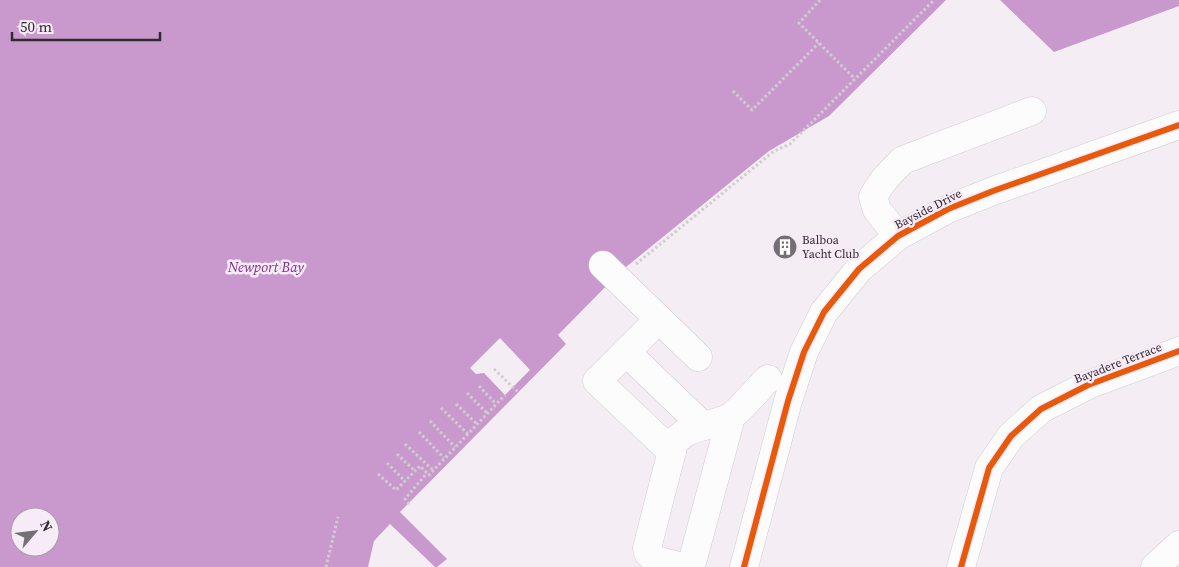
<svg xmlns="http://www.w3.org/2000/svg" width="1179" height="567" viewBox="0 0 1179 567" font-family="'Source Serif 4',serif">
	<rect width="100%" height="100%" fill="#f4eef4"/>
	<g fill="#c999cd" fill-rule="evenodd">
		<path d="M 0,0 L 946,0 L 829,116 L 769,151 L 621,271 L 558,335 L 566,344 L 400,512 L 447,559 L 437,567 L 435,567 L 390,524 L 374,541 L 368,567 L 0,567 ZM 20,517 L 50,517 L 50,547 L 20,547 Z"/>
		<polygon points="1000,0 1179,0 1179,6 1054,52"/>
	</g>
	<polygon fill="#f4eef4" points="500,338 530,370 505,395 484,373 476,374 470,368"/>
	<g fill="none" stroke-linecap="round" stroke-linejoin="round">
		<defs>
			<g id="minor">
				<path d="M 898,236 L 877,210 L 873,197 C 881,181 891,172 903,160 L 1032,111"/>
				<polyline points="603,265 698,357"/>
				<polyline points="658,320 597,381 672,452"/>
				<polyline points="626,352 703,426"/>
				<path d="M 731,417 L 693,559 L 689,565 L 682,567 L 656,560 L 648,553 L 647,548 L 674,443 C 687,425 712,427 730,417 C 738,413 759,387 768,379"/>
				<polyline points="961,567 989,468 1011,436 1041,409 1088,385 1179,351"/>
				<polyline points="1155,567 1179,545"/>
			</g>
			<polyline id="major" points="744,567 788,401 804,352 824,312 859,269 898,236 948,209 993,191 1179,125"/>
		</defs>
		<use href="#minor" stroke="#d1ccd1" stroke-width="29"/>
		<use href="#major" stroke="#d1ccd1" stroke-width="29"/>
		<g stroke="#d0cdd0" stroke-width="3" stroke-dasharray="2.5 2.5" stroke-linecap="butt">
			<polyline points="820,0 799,23 855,79"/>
			<polyline points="733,91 752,110 819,43"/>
			<polyline points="636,264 774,151 790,144 934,0"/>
			<polyline points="494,369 518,392"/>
			<polyline points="479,386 496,404"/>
			<polyline points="467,393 488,414"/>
			<polyline points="456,404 477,424"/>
			<polyline points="441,408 468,434"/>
			<polyline points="430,421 455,447"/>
			<polyline points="419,432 444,458"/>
			<polyline points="405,444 433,470"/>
			<polyline points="397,454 415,471"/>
			<polyline points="387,463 405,481"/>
			<polyline points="378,474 396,490 420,466 429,475 505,395"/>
			<polyline points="409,504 405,499 427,473"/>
			<polyline points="326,567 338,517"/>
		</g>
		<use href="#minor" stroke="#fdfcfd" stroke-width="28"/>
		<use href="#major" stroke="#fdfcfd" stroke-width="28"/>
		<defs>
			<g id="cycleway">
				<polyline points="744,567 788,401 804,352 824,312 859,269 898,236 948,209 993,191 1179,125"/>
				<polyline points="961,567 989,468 1011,436 1041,409 1088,385 1179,351"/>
			</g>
		</defs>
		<use href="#cycleway" stroke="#f7ebf7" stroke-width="9"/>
		<use href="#cycleway" stroke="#e8590c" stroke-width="6"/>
	</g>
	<defs>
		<symbol id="building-disc" viewBox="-11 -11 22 22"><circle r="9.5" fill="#746f74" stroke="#f7ebf7"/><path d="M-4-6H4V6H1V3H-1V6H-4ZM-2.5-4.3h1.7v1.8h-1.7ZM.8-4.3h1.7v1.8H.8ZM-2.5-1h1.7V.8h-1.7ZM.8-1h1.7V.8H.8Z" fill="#fff"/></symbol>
	</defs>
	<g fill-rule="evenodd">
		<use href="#building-disc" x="771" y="233" width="28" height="28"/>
	</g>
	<g text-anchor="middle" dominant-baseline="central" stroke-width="5" stroke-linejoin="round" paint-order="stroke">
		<g font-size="12" fill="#2f2b2f" stroke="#f7ebf7">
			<text transform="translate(928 209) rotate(-27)">Bayside Drive</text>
			<text transform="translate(1118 363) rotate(-21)">Bayadere Terrace</text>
		</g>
		<g font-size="12" fill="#2f2b2f" stroke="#f7ebf7" text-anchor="start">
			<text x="802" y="240">Balboa<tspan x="802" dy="14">Yacht Club</tspan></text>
		</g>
		<g font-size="14" font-style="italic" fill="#7d2d85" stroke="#f7ebf7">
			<text x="266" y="267">Newport Bay</text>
		</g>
	</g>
	<g transform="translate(35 532) rotate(62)"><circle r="24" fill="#f7ebf7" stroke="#a79ea7"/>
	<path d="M0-4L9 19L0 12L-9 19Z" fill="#746f74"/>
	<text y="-8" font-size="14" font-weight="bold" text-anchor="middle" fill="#2f2b2f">N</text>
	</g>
	<path d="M12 32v8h148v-8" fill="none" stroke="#2f2b2f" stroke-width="2.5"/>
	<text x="20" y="32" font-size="15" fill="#2f2b2f" stroke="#f7ebf7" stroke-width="4" paint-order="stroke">50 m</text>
</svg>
